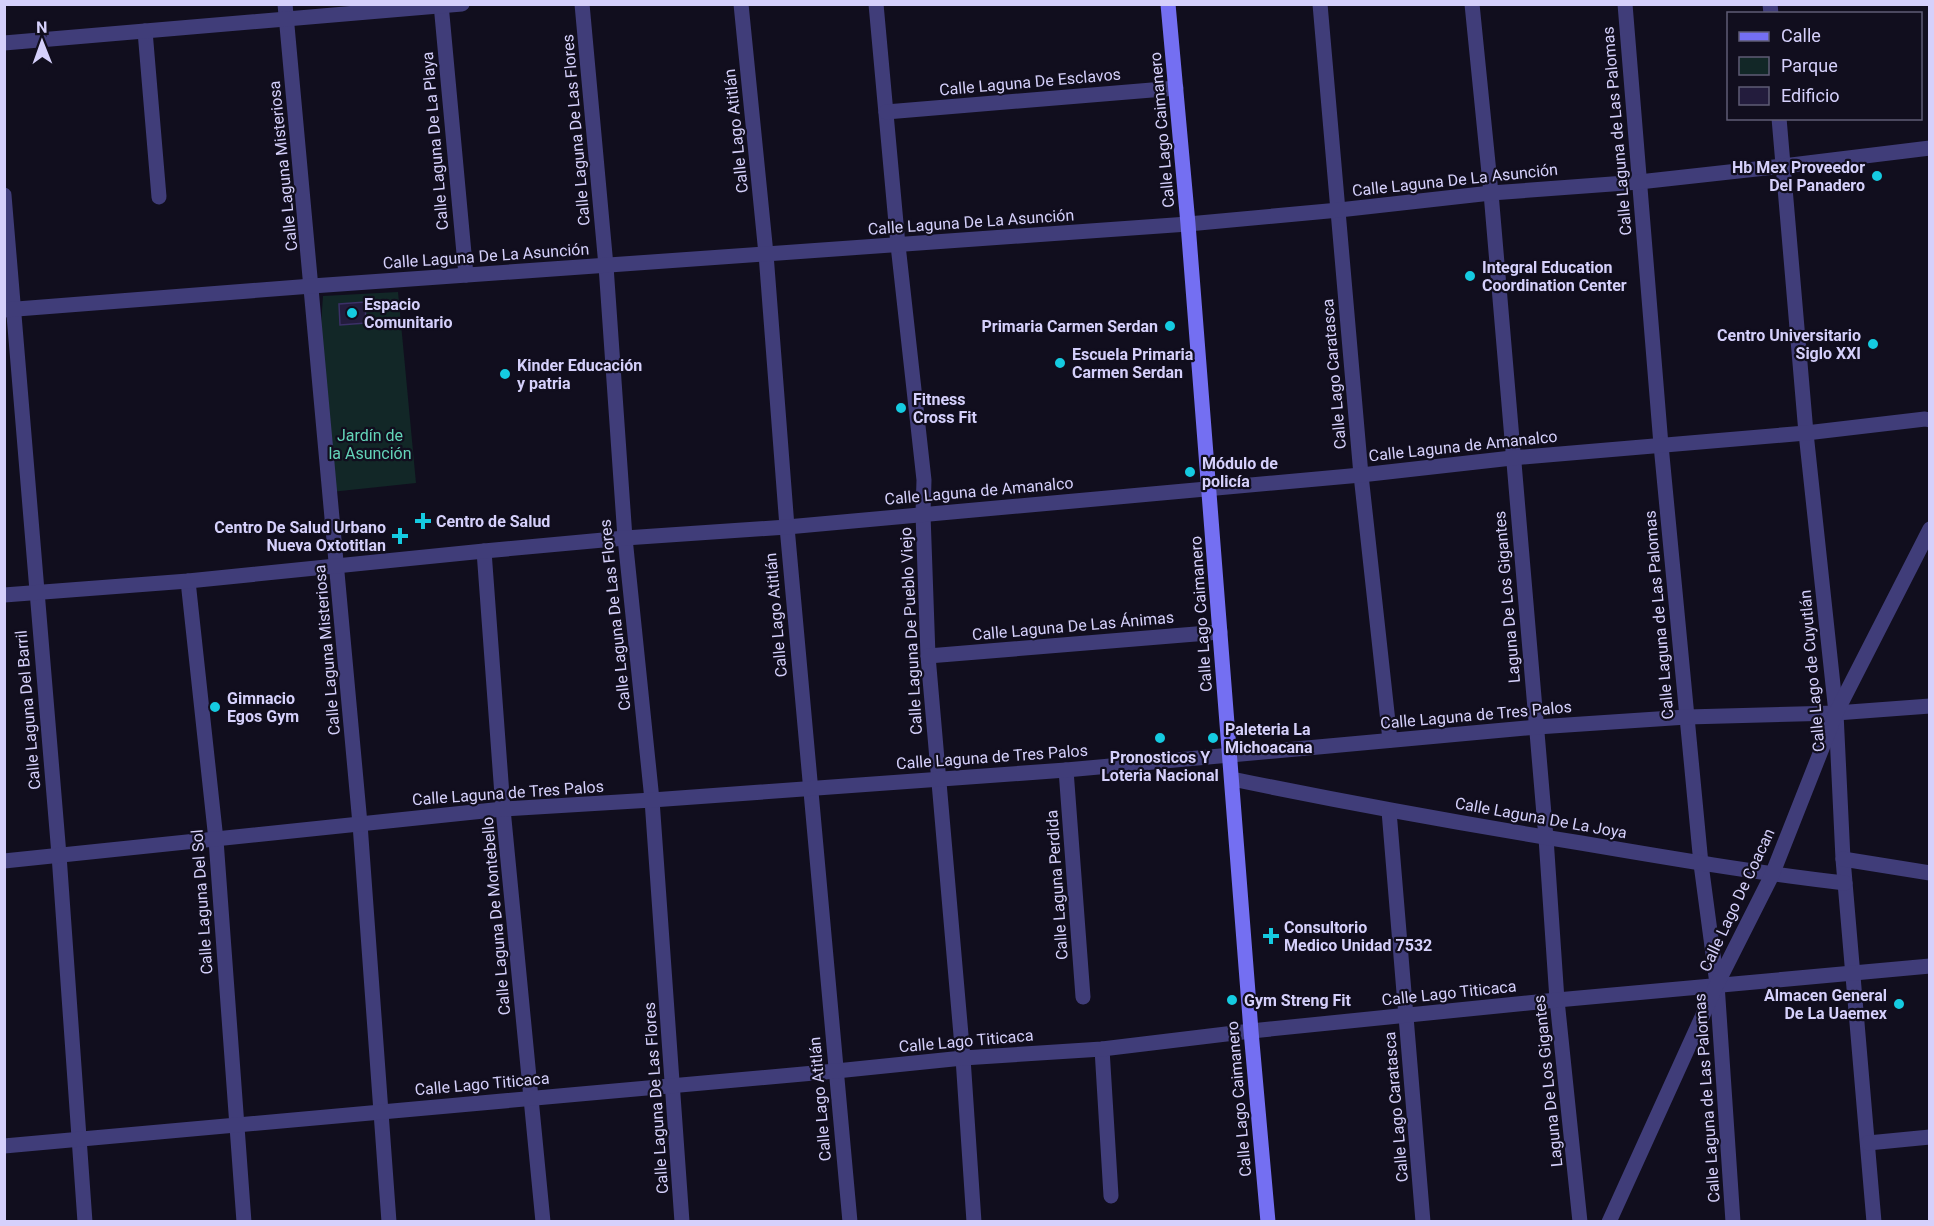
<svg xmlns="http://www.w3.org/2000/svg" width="1934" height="1226" viewBox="0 0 1934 1226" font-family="Roboto,sans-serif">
	<rect width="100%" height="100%" fill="#110e1e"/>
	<polygon fill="#122727" points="398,292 416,483 331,492 319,353 323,296"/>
	<polygon fill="#231c3d" stroke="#3b3067" stroke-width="1.5" points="365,302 366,323 340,325 339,304"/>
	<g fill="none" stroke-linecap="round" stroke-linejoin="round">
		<g stroke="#403d79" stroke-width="15">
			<polyline points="285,4 360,824 389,1222"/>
			<polyline points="441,4 466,275"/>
			<polyline points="582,4 606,266 625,538 652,800 682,1222"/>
			<polyline points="741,4 766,254 787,527 850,1222"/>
			<polyline points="876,4 898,245 924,480 923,514 928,656 963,1058 974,1222"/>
			<polyline points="1320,4 1361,475 1390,740"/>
			<polyline points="1472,4 1491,193 1546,838 1557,1000 1580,1222"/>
			<polyline points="1625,4 1661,445 1687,717 1701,864 1717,984 1733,1222"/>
			<polyline points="1770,4 1771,14"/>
			<polyline points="145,31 159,197"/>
			<polyline points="4,43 462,4"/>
			<polyline points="886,112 1176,88"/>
			<polyline points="1779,118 1806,433 1836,713 1843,859 1874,1222"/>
			<polyline points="4,195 59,855 85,1222"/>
			<polyline points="4,310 312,286 1188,224 1339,210 1491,193 1639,182 1783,166 1930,148"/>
			<polyline points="484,551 503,809 543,1222"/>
			<polyline points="188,581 216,840 244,1222"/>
			<polyline points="4,595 188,581 484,551 625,538 787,527 1361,475 1512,458 1806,433 1925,419 1930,420"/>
			<polyline points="928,656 1220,632"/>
			<polyline points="1066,770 1083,997"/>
			<path d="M 1232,779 C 1348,803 1464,824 1581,843 C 1669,858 1757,873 1845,883"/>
			<polyline points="1389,811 1423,1222"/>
			<polyline points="1843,859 1930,873"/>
			<polyline points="4,861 503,809 652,800 1066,770 1537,727 1687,717 1836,713 1930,706"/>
			<polyline points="1102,1049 1111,1196"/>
			<polyline points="1868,1143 1930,1137"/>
			<polyline points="4,1146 836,1071 963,1058 1102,1049 1251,1031 1557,1000 1930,966"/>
			<polyline points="1609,1222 1717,984 1772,875 1836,713 1930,529"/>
		</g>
		<polyline stroke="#746ff2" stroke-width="15" points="1168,4 1188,224 1251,1031 1268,1222"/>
	</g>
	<g fill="#15cbe1" stroke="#110e1e" stroke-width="2">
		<circle cx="1877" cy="176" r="6"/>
		<circle cx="1470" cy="276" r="6"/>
		<circle cx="352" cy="313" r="6"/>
		<circle cx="1170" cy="326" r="6"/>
		<circle cx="1873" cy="344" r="6"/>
		<circle cx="1060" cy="363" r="6"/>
		<circle cx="505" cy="374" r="6"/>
		<circle cx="901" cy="408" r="6"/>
		<circle cx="1190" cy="472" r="6"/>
		<path d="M420 512h6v6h6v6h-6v6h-6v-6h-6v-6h6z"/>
		<path d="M397 527h6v6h6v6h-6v6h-6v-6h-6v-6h6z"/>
		<circle cx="215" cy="707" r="6"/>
		<circle cx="1160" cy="738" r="6"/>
		<circle cx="1213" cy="738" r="6"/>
		<path d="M1268 927h6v6h6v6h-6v6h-6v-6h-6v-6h6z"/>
		<circle cx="1232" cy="1000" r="6"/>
		<circle cx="1899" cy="1004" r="6"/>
	</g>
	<g text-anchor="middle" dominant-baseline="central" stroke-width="4.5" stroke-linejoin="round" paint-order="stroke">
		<g font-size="16" fill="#d5d0fb" stroke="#110e1e">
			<text transform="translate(1030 82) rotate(-5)">Calle Laguna De Esclavos</text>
			<text transform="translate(576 130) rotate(-95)">Calle Laguna De Las Flores</text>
			<text transform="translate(1162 130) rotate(-95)">Calle Lago Caimanero</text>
			<text transform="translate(736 131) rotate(-96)">Calle Lago Atitlán</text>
			<text transform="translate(1617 131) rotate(-95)">Calle Laguna de Las Palomas</text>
			<text transform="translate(435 141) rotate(-95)">Calle Laguna De La Playa</text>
			<text transform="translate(283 166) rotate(-96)">Calle Laguna Misteriosa</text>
			<text transform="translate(1455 180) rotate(-6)">Calle Laguna De La Asunción</text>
			<text transform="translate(971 222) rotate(-4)">Calle Laguna De La Asunción</text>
			<text transform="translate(486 256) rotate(-4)">Calle Laguna De La Asunción</text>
			<text transform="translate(1334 374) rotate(-95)">Calle Lago Caratasca</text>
			<text transform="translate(1463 446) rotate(-6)">Calle Laguna de Amanalco</text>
			<text transform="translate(979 491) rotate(-5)">Calle Laguna de Amanalco</text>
			<text transform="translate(1507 597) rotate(-95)">Laguna De Los Gigantes</text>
			<text transform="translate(1201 614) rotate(-94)">Calle Lago Caimanero</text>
			<text transform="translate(615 615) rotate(-96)">Calle Laguna De Las Flores</text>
			<text transform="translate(776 615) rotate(-95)">Calle Lago Atitlán</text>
			<text transform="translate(1659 615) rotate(-95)">Calle Laguna de Las Palomas</text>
			<text transform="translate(1073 626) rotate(-5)">Calle Laguna De Las Ánimas</text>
			<text transform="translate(911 631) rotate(-93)">Calle Laguna De Pueblo Viejo</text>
			<text transform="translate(327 650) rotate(-95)">Calle Laguna Misteriosa</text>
			<text transform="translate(1812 671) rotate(-95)">Calle Lago de Cuyutlán</text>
			<text transform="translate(28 710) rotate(-95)">Calle Laguna Del Barril</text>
			<text transform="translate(1476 715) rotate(-5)">Calle Laguna de Tres Palos</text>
			<text transform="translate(992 757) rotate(-4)">Calle Laguna de Tres Palos</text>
			<text transform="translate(508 793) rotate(-4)">Calle Laguna de Tres Palos</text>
			<text transform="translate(1541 818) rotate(10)">Calle Laguna De La Joya</text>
			<text transform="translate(1057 885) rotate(-94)">Calle Laguna Perdida</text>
			<text transform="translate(1737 900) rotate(-65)">Calle Lago De Coacan</text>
			<text transform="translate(202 902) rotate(-94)">Calle Laguna Del Sol</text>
			<text transform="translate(496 916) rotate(-95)">Calle Laguna De Montebello</text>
			<text transform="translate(1449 993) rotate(-6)">Calle Lago Titicaca</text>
			<text transform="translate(966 1041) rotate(-5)">Calle Lago Titicaca</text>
			<text transform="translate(1548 1081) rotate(-96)">Laguna De Los Gigantes</text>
			<text transform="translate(482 1084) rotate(-5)">Calle Lago Titicaca</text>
			<text transform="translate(656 1098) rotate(-94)">Calle Laguna De Las Flores</text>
			<text transform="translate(1707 1098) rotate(-94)">Calle Laguna de Las Palomas</text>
			<text transform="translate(820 1099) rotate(-95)">Calle Lago Atitlán</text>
			<text transform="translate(1239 1099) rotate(-95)">Calle Lago Caimanero</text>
			<text transform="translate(1396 1107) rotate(-95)">Calle Lago Caratasca</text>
		</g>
		<g font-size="16" font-weight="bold" fill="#d5d0fb" stroke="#110e1e" text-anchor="start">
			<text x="1865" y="167" text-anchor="end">Hb Mex Proveedor<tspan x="1865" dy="18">Del Panadero</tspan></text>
			<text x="1482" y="267">Integral Education<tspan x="1482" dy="18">Coordination Center</tspan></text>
			<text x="364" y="304">Espacio<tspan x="364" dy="18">Comunitario</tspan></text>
			<text x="1158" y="326" text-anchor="end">Primaria Carmen Serdan</text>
			<text x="1861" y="335" text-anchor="end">Centro Universitario<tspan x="1861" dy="18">Siglo XXI</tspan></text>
			<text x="1072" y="354">Escuela Primaria<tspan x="1072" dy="18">Carmen Serdan</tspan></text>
			<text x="517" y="365">Kinder Educación<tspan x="517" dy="18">y patria</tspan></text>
			<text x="913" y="399">Fitness<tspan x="913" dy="18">Cross Fit</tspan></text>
			<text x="1202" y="463">Módulo de<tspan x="1202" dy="18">policía</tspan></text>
			<text x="436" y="521">Centro de Salud</text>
			<text x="386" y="527" text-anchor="end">Centro De Salud Urbano<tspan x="386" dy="18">Nueva Oxtotitlan</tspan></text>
			<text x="227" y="698">Gimnacio<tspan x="227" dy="18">Egos Gym</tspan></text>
			<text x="1225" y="729">Paleteria La<tspan x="1225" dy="18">Michoacana</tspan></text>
			<text x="1160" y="757" text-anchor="middle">Pronosticos Y<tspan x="1160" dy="18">Loteria Nacional</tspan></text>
			<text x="1284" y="927">Consultorio<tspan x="1284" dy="18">Medico Unidad 7532</tspan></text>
			<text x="1887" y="995" text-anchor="end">Almacen General<tspan x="1887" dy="18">De La Uaemex</tspan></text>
			<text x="1244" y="1000">Gym Streng Fit</text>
		</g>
		<g font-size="16" fill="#63d3b8" stroke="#110e1e">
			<text x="370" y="435">Jardín de<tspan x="370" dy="18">la Asunción</tspan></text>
		</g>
	</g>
	<rect width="1934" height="1226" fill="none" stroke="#d5d0fb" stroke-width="12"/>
	<rect x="1727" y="12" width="195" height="108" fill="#110e1e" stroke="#5f5c76" stroke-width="1.5"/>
	<rect x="1739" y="32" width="30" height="9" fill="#746ff2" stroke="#5f5c76" stroke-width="1.5"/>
	<text x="1781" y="42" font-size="18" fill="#d5d0fb">Calle</text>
	<rect x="1739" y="57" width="30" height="18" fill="#122727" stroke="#5f5c76" stroke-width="1.5"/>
	<text x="1781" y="72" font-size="18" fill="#d5d0fb">Parque</text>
	<rect x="1739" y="87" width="30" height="18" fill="#231c3d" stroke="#5f5c76" stroke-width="1.5"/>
	<text x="1781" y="102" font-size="18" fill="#d5d0fb">Edificio</text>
	<g transform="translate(42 42) rotate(359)" stroke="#110e1e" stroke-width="4.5" paint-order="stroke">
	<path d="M0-4.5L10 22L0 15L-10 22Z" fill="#d5d0fb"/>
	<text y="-9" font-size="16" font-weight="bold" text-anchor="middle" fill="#d5d0fb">N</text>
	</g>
</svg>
